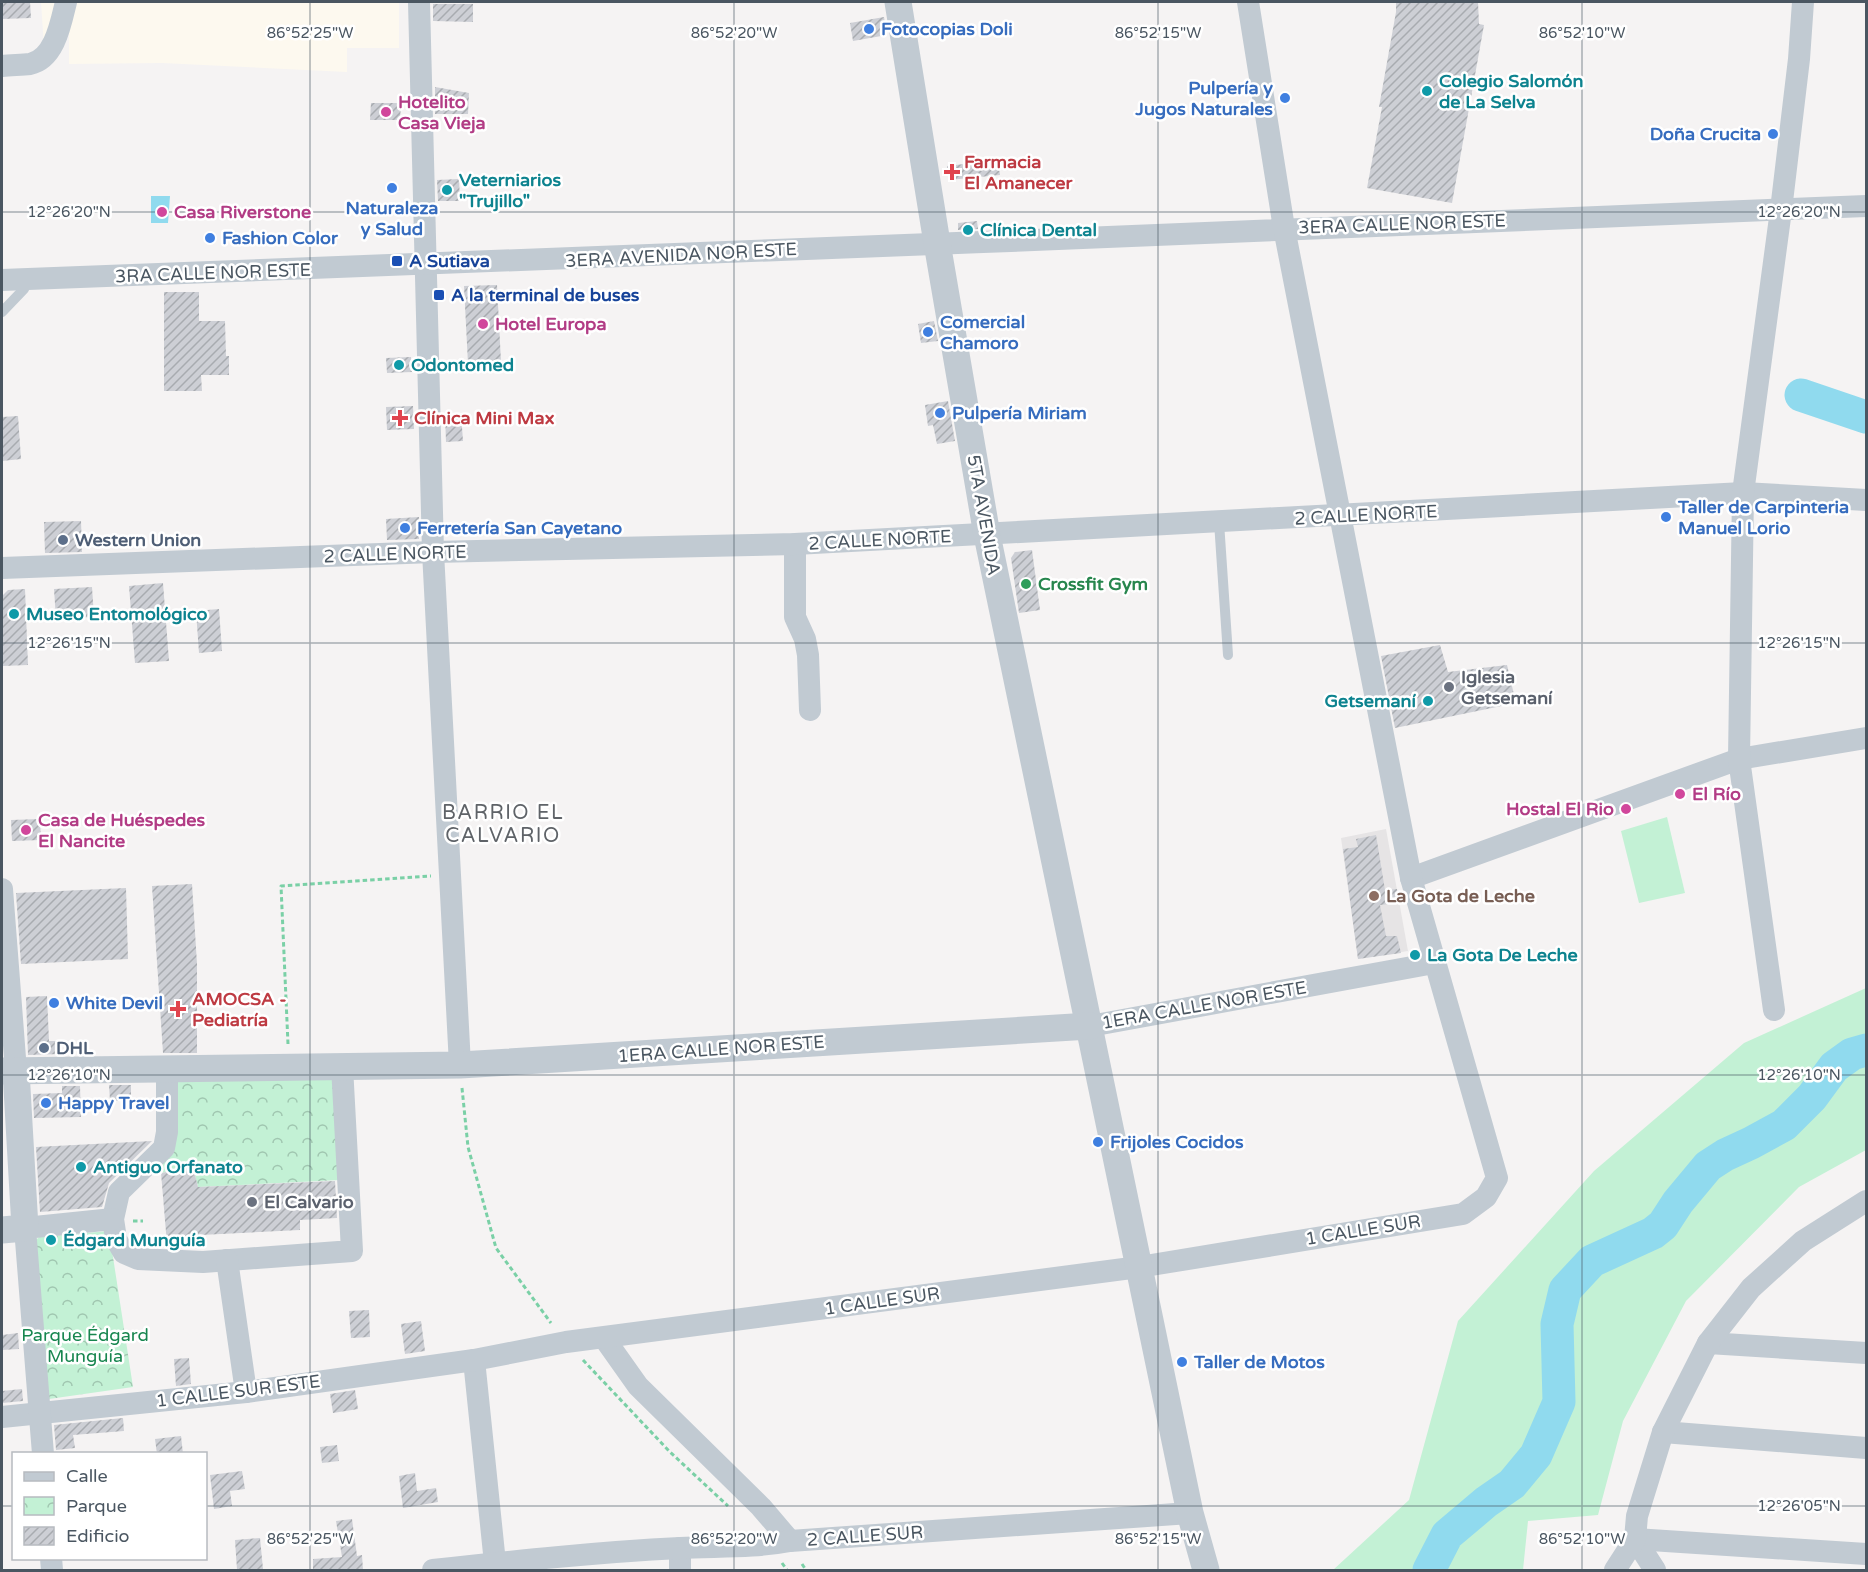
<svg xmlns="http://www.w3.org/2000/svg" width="1868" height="1572" viewBox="0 0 1868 1572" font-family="'Varela Round',sans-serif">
	<defs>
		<pattern id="park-crowns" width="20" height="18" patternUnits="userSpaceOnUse" patternTransform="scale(1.5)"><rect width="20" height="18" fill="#c3f1d5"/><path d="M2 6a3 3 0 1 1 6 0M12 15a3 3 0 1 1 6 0" fill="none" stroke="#a0c6b0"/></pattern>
		<pattern id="building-hatch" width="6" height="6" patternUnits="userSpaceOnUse" patternTransform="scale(1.5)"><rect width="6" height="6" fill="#cdcfd5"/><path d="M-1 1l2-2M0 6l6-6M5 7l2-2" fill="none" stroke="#a8abb0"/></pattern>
	</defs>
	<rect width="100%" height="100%" fill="#f5f3f3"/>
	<g fill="#fdf9ef">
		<polygon points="41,2 64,2 44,47"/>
		<polygon points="73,2 399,2 399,48 347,48 347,72 162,63 69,64 69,16"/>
	</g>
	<polygon fill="#e6e4e5" points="1386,829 1408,951 1358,959 1341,838"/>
	<g fill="#c3f1d5">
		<polygon points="1667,817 1685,893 1639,903 1621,831"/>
		<polygon points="1866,988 1866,1150 1799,1187 1686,1301 1623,1421 1598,1515 1528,1521 1523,1570 1333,1570 1409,1500 1458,1321 1594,1171 1744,1043"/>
	</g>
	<g fill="url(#park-crowns)">
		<polygon points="336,1075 340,1180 198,1187 193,1167 161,1173 176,1077"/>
		<polygon points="109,1231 133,1387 49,1399 34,1242 39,1237"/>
	</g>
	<polygon fill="#90daee" points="151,196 170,196 168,223 151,223"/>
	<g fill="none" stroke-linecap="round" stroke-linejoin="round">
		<g stroke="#90daee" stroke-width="33">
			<polyline points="1801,395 1866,417"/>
			<polyline points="1429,1570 1447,1535 1486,1502 1512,1484 1536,1455 1559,1402 1557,1324 1565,1290 1592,1261 1653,1233 1663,1225 1678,1202 1708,1166 1725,1155 1751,1143 1784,1125 1812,1097 1834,1067 1852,1054 1866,1050"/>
		</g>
	</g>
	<g fill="url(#building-hatch)">
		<polygon points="2,2 30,2 31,18 2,19"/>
		<polygon points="1396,2 1478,2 1479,24 1484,25 1452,203 1367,188 1382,107 1379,107 1396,12"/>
		<polygon points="433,4 473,4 473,22 433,21"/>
		<polygon points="884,17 887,35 853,41 850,23"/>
		<polygon points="435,87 469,93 468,114 435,114"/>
		<polygon points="371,103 401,103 400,120 370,120"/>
		<polygon points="998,160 1000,175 949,180 947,166"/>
		<polygon points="459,179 460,201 438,201 437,180"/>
		<polygon points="977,221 978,229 958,230 958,223"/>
		<polygon points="497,285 501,362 468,364 464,286"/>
		<polygon points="164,292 199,292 199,321 225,321 226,356 229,356 229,375 201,375 202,391 164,391"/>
		<polygon points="934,321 938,341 921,343 918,324"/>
		<polygon points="411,357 412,372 387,373 386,358"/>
		<polygon points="948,401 955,441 937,444 933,425 928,426 925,405"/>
		<polygon points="413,406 414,429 387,430 386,407"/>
		<polygon points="445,414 461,414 463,441 446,442"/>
		<polygon points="18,416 21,459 2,461 2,417"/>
		<polygon points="419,517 419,539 387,540 386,519"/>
		<polygon points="81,521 82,552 45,553 44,522"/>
		<polygon points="1032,550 1040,610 1019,613 1011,558 1015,552"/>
		<polygon points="163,583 169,661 135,663 129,586"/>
		<polygon points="92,587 94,617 56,619 54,589"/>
		<polygon points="25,589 28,665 3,666 2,596 8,590"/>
		<polygon points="219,609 222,651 199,653 196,611"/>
		<polygon points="1440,645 1448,672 1507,665 1516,703 1395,728 1381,656"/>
		<polygon points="40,819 41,840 12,841 11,820"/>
		<polygon points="1376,835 1385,890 1397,889 1399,903 1380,905 1386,936 1397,936 1401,953 1358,959 1343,849 1358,847 1356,839"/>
		<polygon points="192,884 197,964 197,1053 163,1053 152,886"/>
		<polygon points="126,888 128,959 21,964 16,893"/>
		<polygon points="47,996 49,1041 60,1041 61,1054 28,1055 26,997"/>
		<polygon points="109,1085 131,1085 131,1101 110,1101"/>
		<polygon points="62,1086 80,1086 81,1117 34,1118 33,1094 62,1093"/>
		<polygon points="152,1141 109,1183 102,1207 40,1212 36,1147"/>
		<polygon points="193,1167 198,1187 335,1181 337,1218 300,1220 300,1230 201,1235 202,1243 167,1244 161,1173"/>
		<polygon points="369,1310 370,1337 351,1338 349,1311"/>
		<polygon points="421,1321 425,1351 405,1354 401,1324"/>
		<polygon points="18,1333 19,1349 2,1350 2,1335"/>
		<polygon points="189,1358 191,1384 176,1386 174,1359"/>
		<polygon points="22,1389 23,1401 2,1403 2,1391"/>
		<polygon points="355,1390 358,1409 333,1413 330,1394"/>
		<polygon points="123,1418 124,1431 73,1435 75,1448 56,1450 54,1425"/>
		<polygon points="181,1436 183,1454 157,1454 155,1439"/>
		<polygon points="337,1445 339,1461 322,1463 320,1447"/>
		<polygon points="242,1471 245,1489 230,1491 232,1506 214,1509 210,1475"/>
		<polygon points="415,1473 417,1491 436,1488 438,1502 403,1508 399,1476"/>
		<polygon points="352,1519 357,1556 362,1555 363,1570 313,1570 313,1559 342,1557 336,1521"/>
		<polygon points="260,1538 263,1569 237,1570 235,1540"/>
	</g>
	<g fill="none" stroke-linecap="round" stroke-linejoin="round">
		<g stroke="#7ad0a6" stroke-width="3" stroke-dasharray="4.5 3" stroke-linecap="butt">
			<polyline points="288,1044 281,886 431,876"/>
			<polyline points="462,1088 468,1147 496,1248 551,1323"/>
			<polyline points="133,1221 143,1221"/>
			<polyline points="583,1360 670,1452 728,1506"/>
			<polyline points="782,1563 787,1570"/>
			<polyline points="802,1564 806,1570"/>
		</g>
		<g stroke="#c1cad2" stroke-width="10">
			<polyline points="2,312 24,289 28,280"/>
			<polyline points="1219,522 1228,655"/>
		</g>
		<g stroke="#c1cad2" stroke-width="22">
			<polyline points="419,2 433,552 460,1065"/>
			<path d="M 2,66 C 11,65 21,65 30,64 C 55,59 61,22 66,2"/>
			<path d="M 2,280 C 623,260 1245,229 1866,206"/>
			<polyline points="795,544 795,617 805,639 808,655 810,710"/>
			<polyline points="2,568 433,552 795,544 1743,493 1866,500"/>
			<polyline points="1411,878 1739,759 1866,738"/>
			<polyline points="2,889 16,1071"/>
			<polyline points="1774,1010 1739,759 1743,493 1781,210 1799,59 1803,2"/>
			<polyline points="1090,1026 1434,963"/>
			<polyline points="167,1069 167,1132 164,1148 119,1192 113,1219 116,1239 124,1253 138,1259 203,1262 352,1251 342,1066"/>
			<polyline points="227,1260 246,1392"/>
			<polyline points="604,1338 638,1386 761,1507 790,1541"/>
			<polyline points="1708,1343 1866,1353"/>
			<polyline points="474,1360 495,1563"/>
			<polyline points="2,1417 246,1392 474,1360 566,1342 1139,1267 1463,1214 1486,1197 1497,1178 1411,878 1284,228 1248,2"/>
			<polyline points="1663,1432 1866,1448"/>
			<polyline points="43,1454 25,1228 113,1219"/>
			<polyline points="1635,1539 1866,1554"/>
			<polyline points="1635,1539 1655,1570"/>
			<polyline points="680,1548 680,1570"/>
			<polyline points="51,1558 52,1570"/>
			<path d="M 433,1570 C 515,1561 598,1552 680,1548 C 717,1546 753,1548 790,1541 L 1190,1513"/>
			<polyline points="1615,1570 1635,1539 1637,1516 1663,1432 1708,1343 1751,1288 1803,1241 1866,1201"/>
		</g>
		<g stroke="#c1cad2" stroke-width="27">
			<polyline points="898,2 937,243 987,535 1190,1513 1206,1570"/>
			<polyline points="2,1071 460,1065 1090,1026"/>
			<polyline points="2,1230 25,1228 16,1071"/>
		</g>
	</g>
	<path fill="none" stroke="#4a5661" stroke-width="1.5" stroke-opacity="0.45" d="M 310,2 L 310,1570M 734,2 L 734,1570M 1158,2 L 1158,1570M 1582,2 L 1582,1570M 2,212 L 1866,212M 2,643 L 1866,643M 2,1075 L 1866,1075M 2,1506 L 14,1506M 206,1506 L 1866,1506"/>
	<g fill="#3f7fe0" stroke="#fff" stroke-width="2">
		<circle cx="869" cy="29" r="6"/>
		<circle cx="1285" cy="98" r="6"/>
		<circle cx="1773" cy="134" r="6"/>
		<circle cx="392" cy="188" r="6"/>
		<circle cx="210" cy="238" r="6"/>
		<circle cx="928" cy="332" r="6"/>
		<circle cx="940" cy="413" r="6"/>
		<circle cx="1666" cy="517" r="6"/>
		<circle cx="405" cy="528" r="6"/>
		<circle cx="54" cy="1003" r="6"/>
		<circle cx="46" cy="1103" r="6"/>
		<circle cx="1098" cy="1142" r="6"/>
		<circle cx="1182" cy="1362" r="6"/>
	</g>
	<g fill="#0f9aa8" stroke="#fff" stroke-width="2">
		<circle cx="1427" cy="91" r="6"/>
		<circle cx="447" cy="190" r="6"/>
		<circle cx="968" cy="230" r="6"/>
		<circle cx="399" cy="365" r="6"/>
		<circle cx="14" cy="614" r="6"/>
		<circle cx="1428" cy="701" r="6"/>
		<circle cx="1415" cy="955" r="6"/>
		<circle cx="81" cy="1167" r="6"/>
		<circle cx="51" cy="1240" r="6"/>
	</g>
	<g fill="#d1479c" stroke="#fff" stroke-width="2">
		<circle cx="386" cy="112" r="6"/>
		<circle cx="162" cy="212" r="6"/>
		<circle cx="483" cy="324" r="6"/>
		<circle cx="1680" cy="794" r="6"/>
		<circle cx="1626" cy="809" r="6"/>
		<circle cx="26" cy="830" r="6"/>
	</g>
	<g fill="#e0444e" stroke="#fff" stroke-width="2">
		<path d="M949 163h6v6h6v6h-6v6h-6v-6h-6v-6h6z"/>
		<path d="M397 409h6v6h6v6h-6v6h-6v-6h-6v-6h6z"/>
		<path d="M175 1000h6v6h6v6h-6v6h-6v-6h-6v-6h6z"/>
	</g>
	<g fill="#1a4fb4" stroke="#fff" stroke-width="2">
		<rect x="391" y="255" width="12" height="12" rx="3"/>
		<rect x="433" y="289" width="12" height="12" rx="3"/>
	</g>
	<g fill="#5c6f8a" stroke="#fff" stroke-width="2">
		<circle cx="63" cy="540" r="6"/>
		<circle cx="44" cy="1048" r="6"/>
	</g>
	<circle fill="#2e9e5b" stroke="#fff" stroke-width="2" cx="1026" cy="584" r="6"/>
	<g fill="#6b7280" stroke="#fff" stroke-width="2">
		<circle cx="1449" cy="687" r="6"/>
		<circle cx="252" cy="1202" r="6"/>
	</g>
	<circle fill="#8d6e63" stroke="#fff" stroke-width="2" cx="1374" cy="896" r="6"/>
	<g text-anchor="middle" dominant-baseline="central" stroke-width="5" stroke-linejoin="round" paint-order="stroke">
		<g font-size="18" font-weight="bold" fill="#366cbe" stroke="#fff" text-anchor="start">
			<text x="881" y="29">Fotocopias Doli</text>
			<text x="1273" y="88" text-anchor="end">Pulpería y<tspan x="1273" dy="21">Jugos Naturales</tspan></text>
			<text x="1761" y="134" text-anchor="end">Doña Crucita</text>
			<text x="392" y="208" text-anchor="middle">Naturaleza<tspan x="392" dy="21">y Salud</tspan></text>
			<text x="222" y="238">Fashion Color</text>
			<text x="940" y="322">Comercial<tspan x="940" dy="21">Chamoro</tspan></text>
			<text x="952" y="413">Pulpería Miriam</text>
			<text x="1678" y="507">Taller de Carpinteria<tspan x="1678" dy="21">Manuel Lorio</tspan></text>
			<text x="417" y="528">Ferretería San Cayetano</text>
			<text x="66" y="1003">White Devil</text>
			<text x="58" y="1103">Happy Travel</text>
			<text x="1110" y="1142">Frijoles Cocidos</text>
			<text x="1194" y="1362">Taller de Motos</text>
		</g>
		<g font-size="18" font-weight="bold" fill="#0d838f" stroke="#fff" text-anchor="start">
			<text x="1439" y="81">Colegio Salomón<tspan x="1439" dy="21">de La Selva</tspan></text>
			<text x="459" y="180">Veterniarios<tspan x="459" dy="21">"Trujillo"</tspan></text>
			<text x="980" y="230">Clínica Dental</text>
			<text x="411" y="365">Odontomed</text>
			<text x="26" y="614">Museo Entomológico</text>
			<text x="1416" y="701" text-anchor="end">Getsemaní</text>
			<text x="1427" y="955">La Gota De Leche</text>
			<text x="93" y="1167">Antiguo Orfanato</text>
			<text x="63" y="1240">Édgard Munguía</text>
		</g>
		<g font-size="18" font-weight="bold" fill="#b23c85" stroke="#fff" text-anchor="start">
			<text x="398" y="102">Hotelito<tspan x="398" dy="21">Casa Vieja</tspan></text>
			<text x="174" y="212">Casa Riverstone</text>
			<text x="495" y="324">Hotel Europa</text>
			<text x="1692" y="794">El Río</text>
			<text x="1614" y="809" text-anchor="end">Hostal El Rio</text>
			<text x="38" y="820">Casa de Huéspedes<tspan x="38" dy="21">El Nancite</tspan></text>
		</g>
		<g font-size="18" font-weight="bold" fill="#be3a42" stroke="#fff" text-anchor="start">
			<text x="964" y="162">Farmacia<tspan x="964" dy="21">El Amanecer</tspan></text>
			<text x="414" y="418">Clínica Mini Max</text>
			<text x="192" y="999">AMOCSA -<tspan x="192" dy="21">Pediatría</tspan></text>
		</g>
		<g font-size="18" fill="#4a5661" stroke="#fff">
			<text transform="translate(1402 224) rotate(-2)">3ERA CALLE NOR ESTE</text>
			<text transform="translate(681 255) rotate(-3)">3ERA AVENIDA NOR ESTE</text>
			<text transform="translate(213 273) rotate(-2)">3RA CALLE NOR ESTE</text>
			<text transform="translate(984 515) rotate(80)">5TA AVENIDA</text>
			<text transform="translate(1366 515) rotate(-3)">2 CALLE NORTE</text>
			<text transform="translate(880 540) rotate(-3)">2 CALLE NORTE</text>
			<text transform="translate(395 554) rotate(-2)">2 CALLE NORTE</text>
			<text transform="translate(1204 1005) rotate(-10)">1ERA CALLE NOR ESTE</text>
			<text transform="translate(721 1049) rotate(-4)">1ERA CALLE NOR ESTE</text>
			<text transform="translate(1363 1230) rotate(-9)">1 CALLE SUR</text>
			<text transform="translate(882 1301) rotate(-8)">1 CALLE SUR</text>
			<text transform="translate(238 1391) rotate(-7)">1 CALLE SUR ESTE</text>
			<text transform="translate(865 1536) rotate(-4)">2 CALLE SUR</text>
		</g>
		<g font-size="18" font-weight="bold" fill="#164399" stroke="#fff" text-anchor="start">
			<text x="409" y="261">A Sutiava</text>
			<text x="451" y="295">A la terminal de buses</text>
		</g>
		<g font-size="18" font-weight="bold" fill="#4e5e75" stroke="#fff" text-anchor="start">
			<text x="75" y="540">Western Union</text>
			<text x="56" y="1048">DHL</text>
		</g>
		<g font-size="18" font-weight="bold" fill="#27864d" stroke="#fff" text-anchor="start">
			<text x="1038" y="584">Crossfit Gym</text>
		</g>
		<g font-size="18" font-weight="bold" fill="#5b616d" stroke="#fff" text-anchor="start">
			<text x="1461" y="677">Iglesia<tspan x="1461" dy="21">Getsemaní</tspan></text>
			<text x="264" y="1202">El Calvario</text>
		</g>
		<g font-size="18" font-weight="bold" fill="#785e54" stroke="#fff" text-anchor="start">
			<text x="1386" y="896">La Gota de Leche</text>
		</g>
		<g font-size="18" fill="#17864f" stroke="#fff">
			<text x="85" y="1335">Parque Édgard<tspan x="85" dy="21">Munguía</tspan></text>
		</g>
		<g font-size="20" letter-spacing="1.5" fill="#5f6368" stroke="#fff">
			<text x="503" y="813">BARRIO EL<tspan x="503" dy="23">CALVARIO</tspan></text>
		</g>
	</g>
	<g font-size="15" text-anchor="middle" fill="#4a5661" stroke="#fff" stroke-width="5" stroke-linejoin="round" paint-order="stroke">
		<text x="310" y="38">86°52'25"W</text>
		<text x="734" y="38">86°52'20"W</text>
		<text x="1158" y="38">86°52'15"W</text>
		<text x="1582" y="38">86°52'10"W</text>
		<text x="69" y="217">12°26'20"N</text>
		<text x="1799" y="217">12°26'20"N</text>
		<text x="69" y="648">12°26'15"N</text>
		<text x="1799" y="648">12°26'15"N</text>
		<text x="69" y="1080">12°26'10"N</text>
		<text x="1799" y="1080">12°26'10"N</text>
		<text x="1799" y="1511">12°26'05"N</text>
		<text x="310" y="1544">86°52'25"W</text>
		<text x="734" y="1544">86°52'20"W</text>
		<text x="1158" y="1544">86°52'15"W</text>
		<text x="1582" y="1544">86°52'10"W</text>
	</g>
	<rect width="1868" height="1572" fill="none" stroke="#4a5661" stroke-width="6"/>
	<rect x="12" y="1452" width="195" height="108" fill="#ffffff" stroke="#b7bbc0" stroke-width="1.5"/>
	<rect x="24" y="1472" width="30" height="9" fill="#c1cad2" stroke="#b7bbc0" stroke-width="1.5"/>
	<text x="66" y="1482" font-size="18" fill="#4a5661">Calle</text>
	<rect x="24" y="1497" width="30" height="18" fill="url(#park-crowns)" stroke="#b7bbc0" stroke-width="1.5"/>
	<text x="66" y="1512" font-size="18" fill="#4a5661">Parque</text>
	<rect x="24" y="1527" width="30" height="18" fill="url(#building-hatch)" stroke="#b7bbc0" stroke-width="1.5"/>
	<text x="66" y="1542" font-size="18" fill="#4a5661">Edificio</text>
</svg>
